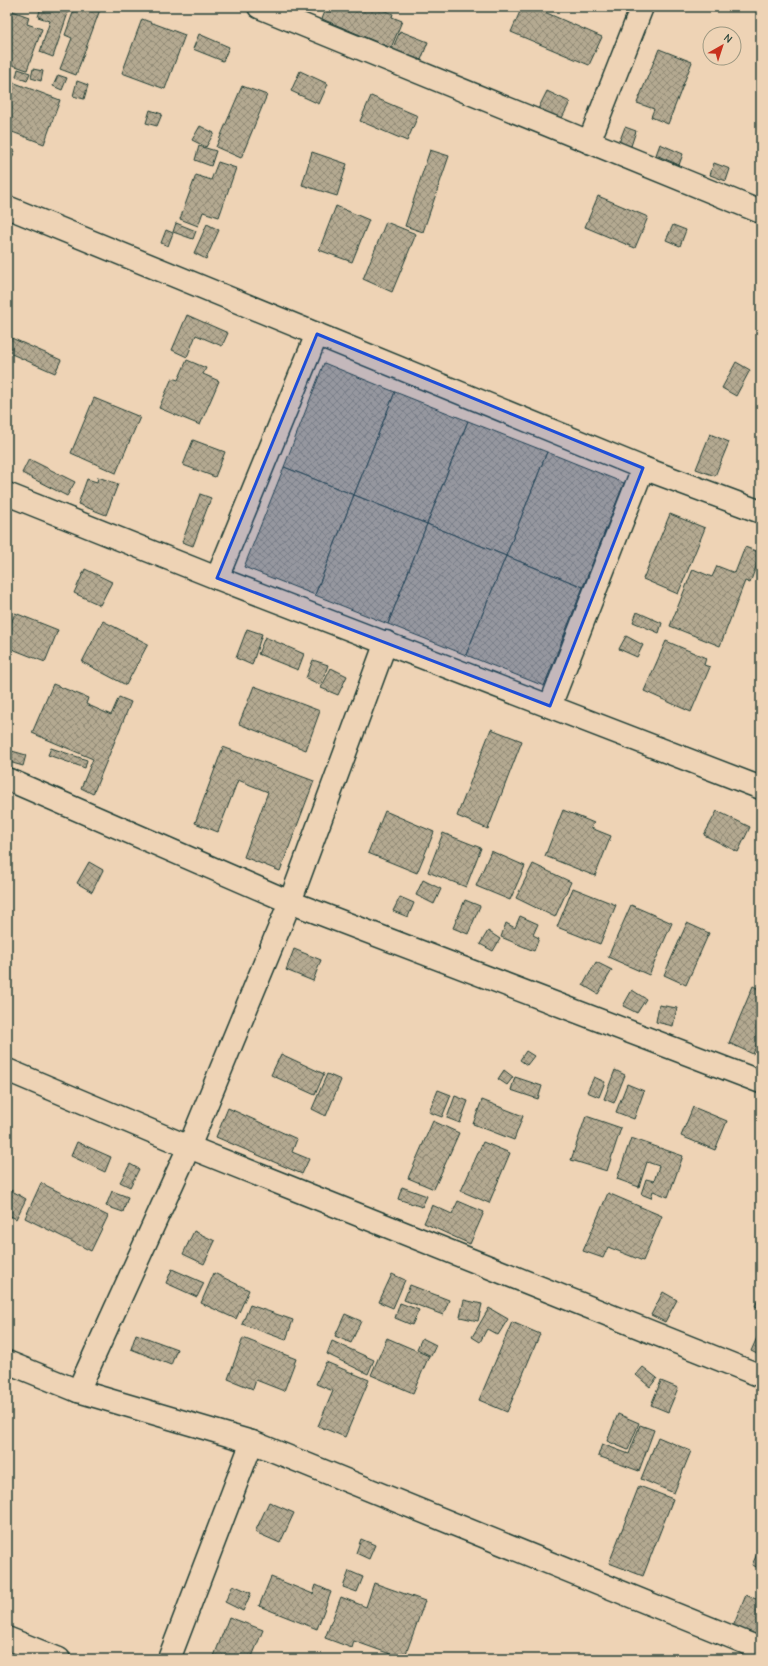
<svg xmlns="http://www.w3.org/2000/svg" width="768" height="1666" viewBox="0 0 768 1666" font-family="'Comic Neue',sans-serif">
	<defs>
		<pattern id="building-cross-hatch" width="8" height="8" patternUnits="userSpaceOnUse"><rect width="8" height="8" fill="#b4a991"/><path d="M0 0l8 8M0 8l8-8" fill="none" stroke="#928b77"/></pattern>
	</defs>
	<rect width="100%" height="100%" fill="#eed3b5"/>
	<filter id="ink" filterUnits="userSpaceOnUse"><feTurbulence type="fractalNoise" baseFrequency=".025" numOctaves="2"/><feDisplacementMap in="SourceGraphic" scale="8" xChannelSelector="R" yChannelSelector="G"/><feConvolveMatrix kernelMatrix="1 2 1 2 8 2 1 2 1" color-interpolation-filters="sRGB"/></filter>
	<g filter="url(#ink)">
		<g fill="url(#building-cross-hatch)" stroke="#1f3d34">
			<polygon points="41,7 70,7 53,57 40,52 50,21 38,17"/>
			<polygon points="75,7 101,7 76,75 60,69 72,38 65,35"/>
			<polygon points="327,7 377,7 393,14 392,17 402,21 391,48 322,19"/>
			<polygon points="522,7 533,7 602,37 589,65 511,32"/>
			<polygon points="7,9 29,17 27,24 42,29 27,70 7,63"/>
			<polygon points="142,19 185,35 165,89 122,73"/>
			<polygon points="400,31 428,42 421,60 392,50"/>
			<polygon points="199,34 229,47 223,61 193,49"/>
			<polygon points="659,49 692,62 668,124 651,117 654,109 637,103"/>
			<polygon points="18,69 30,73 27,81 16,77"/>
			<polygon points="33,69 43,71 41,81 31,78"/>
			<polygon points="300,71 328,84 319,104 291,91"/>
			<polygon points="58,75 67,78 62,90 53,86"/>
			<polygon points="7,80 60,100 44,144 7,130"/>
			<polygon points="77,81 88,85 84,99 73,96"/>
			<polygon points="242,86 267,95 241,158 216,147"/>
			<polygon points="547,91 570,102 561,120 538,109"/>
			<polygon points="371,96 418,116 407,141 360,121"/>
			<polygon points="150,110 162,114 157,126 146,123"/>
			<polygon points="200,126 214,133 206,147 192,140"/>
			<polygon points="625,127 636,131 630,149 618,145"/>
			<polygon points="660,144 683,154 679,165 656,155"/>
			<polygon points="199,146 216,151 211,166 195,160"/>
			<polygon points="7,148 15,151 7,168"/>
			<polygon points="430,150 449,156 423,232 405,226"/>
			<polygon points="312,152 347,164 337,196 302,185"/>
			<polygon points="218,162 236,168 219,217 203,212 198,226 180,219 196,175 211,180"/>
			<polygon points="714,163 730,169 726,181 710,175"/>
			<polygon points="598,196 648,217 635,248 585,227"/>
			<polygon points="336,206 369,220 352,262 319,250"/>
			<polygon points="386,222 416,234 392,292 363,279"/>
			<polygon points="176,223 196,231 193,239 173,232"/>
			<polygon points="207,224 219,230 206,259 194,253"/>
			<polygon points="673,225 686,230 680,246 666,240"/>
			<polygon points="166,230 173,233 168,246 161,243"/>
			<polygon points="187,315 228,333 222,346 196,335 187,357 172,350"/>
			<polygon points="7,336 61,360 55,373 7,352"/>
			<polygon points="187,360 206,368 203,374 219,381 200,425 159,408 172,378 178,380"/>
			<polygon points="736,362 750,370 736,396 722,388"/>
			<polygon points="324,363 395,392 354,495 284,467"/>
			<polygon points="395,392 468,421 427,524 354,495"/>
			<polygon points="94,398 140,417 116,473 71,453"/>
			<polygon points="468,421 547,452 506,556 427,524"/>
			<polygon points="710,434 729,442 715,476 696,469"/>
			<polygon points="193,440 225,452 215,477 183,465"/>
			<polygon points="547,452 624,483 583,587 506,556"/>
			<polygon points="29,459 75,482 67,496 22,473"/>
			<polygon points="284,467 354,495 315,595 244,567"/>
			<polygon points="98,477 118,484 106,515 78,504 87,479 97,482"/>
			<polygon points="200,494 211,498 193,546 182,542"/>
			<polygon points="354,495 427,524 388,624 315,595"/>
			<polygon points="670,514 705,528 678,594 643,579"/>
			<polygon points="427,524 506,556 466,655 388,624"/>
			<polygon points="745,547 761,553 750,583 745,581 720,646 670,626 693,569 712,577 717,566 735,573"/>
			<polygon points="506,556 583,587 544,686 466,655"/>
			<polygon points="85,569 112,582 100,605 74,593"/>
			<polygon points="637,612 662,623 659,633 633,622"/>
			<polygon points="15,613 58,630 45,662 7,647 7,634"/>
			<polygon points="103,621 148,644 126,685 82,662"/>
			<polygon points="247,629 262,634 252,665 236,658"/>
			<polygon points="626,636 643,645 637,657 619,649"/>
			<polygon points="265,637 304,654 298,670 258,654"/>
			<polygon points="666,641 706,658 704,665 710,667 691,712 644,691"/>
			<polygon points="313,660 328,665 321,685 306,678"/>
			<polygon points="331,668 347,676 338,695 321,688"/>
			<polygon points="53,684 88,698 86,704 111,715 119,697 131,702 93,794 81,788 93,759 32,733"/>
			<polygon points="254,686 320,711 306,750 239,724"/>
			<polygon points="491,729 522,741 488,829 457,816"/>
			<polygon points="223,747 314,781 280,871 244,857 268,792 238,780 218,832 195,823"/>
			<polygon points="51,748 87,760 85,768 48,755"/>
			<polygon points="12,751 26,755 23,766 9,762"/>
			<polygon points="563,810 594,823 591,828 611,836 595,876 545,856"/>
			<polygon points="385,811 434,832 417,873 368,853"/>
			<polygon points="717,811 750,827 738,852 704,835"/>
			<polygon points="443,833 481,848 466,887 428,872"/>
			<polygon points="491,851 525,866 510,900 476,886"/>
			<polygon points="89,862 103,870 92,892 77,883"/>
			<polygon points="533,864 571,882 555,917 516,898"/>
			<polygon points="423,880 441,889 434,904 416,895"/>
			<polygon points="573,888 616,905 600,944 557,927"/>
			<polygon points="400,897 414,903 408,917 393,911"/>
			<polygon points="465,900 480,906 468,934 453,928"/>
			<polygon points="631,905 672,923 649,975 608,957"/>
			<polygon points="520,916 538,924 533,935 539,938 534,951 501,937 506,923 515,928"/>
			<polygon points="687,923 709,933 686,985 664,975"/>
			<polygon points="488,931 500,939 493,951 480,944"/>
			<polygon points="294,949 321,960 313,981 286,970"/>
			<polygon points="596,962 612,970 598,994 583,985"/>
			<polygon points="753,986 761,990 761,1034 753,1054 729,1043"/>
			<polygon points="632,990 646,999 637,1013 623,1006"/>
			<polygon points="659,1005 677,1008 673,1026 656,1022"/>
			<polygon points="526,1051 534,1056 527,1065 520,1060"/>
			<polygon points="281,1054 324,1074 315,1095 271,1075"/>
			<polygon points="504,1070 513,1077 507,1085 498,1079"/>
			<polygon points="615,1070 625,1075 614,1103 604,1099"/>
			<polygon points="327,1074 341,1080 326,1116 312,1109"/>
			<polygon points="515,1077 542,1086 538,1099 511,1090"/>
			<polygon points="594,1077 605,1082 599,1097 587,1092"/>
			<polygon points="627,1084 644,1091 634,1119 616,1112"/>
			<polygon points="438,1090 451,1095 442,1117 429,1112"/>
			<polygon points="455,1096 468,1101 460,1123 447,1118"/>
			<polygon points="482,1100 523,1116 514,1140 473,1124"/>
			<polygon points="693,1107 727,1121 715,1150 681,1136"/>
			<polygon points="228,1108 297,1139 292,1152 309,1159 302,1174 216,1137"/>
			<polygon points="586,1116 621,1128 607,1171 571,1160"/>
			<polygon points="433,1121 459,1133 434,1189 408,1178"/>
			<polygon points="631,1138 683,1156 668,1197 653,1191 651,1198 641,1194 646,1179 654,1181 659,1166 647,1162 639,1187 617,1179"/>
			<polygon points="77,1142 111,1157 105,1172 71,1156"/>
			<polygon points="483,1142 510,1153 489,1203 461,1191"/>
			<polygon points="130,1164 139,1169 130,1187 120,1182"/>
			<polygon points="41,1183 108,1216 91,1251 25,1218"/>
			<polygon points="402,1187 427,1196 422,1207 398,1199"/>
			<polygon points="7,1188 26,1199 16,1219 7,1214"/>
			<polygon points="112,1191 128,1197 123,1212 106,1206"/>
			<polygon points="608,1193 662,1216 643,1261 608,1247 603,1258 583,1251"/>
			<polygon points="458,1201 484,1212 470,1244 424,1223 432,1205 452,1214"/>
			<polygon points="194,1231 215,1241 204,1264 183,1254"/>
			<polygon points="172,1269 204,1283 197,1297 166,1283"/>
			<polygon points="214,1273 249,1290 236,1319 201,1303"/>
			<polygon points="392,1274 405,1280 393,1308 379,1302"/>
			<polygon points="410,1285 449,1300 443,1315 404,1300"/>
			<polygon points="663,1292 677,1300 665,1322 651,1315"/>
			<polygon points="761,1294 761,1309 755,1306"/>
			<polygon points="464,1300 482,1304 478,1321 460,1317"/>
			<polygon points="400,1303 419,1310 412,1325 395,1318"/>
			<polygon points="250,1305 293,1320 286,1340 242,1324"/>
			<polygon points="489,1308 508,1319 498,1335 487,1329 480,1342 472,1337"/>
			<polygon points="345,1314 361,1321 351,1343 335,1336"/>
			<polygon points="512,1322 540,1334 507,1412 479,1400"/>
			<polygon points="759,1333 761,1334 761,1356 751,1351"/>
			<polygon points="136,1334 177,1349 171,1365 131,1349"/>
			<polygon points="243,1338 296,1359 284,1391 256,1380 253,1389 228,1379"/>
			<polygon points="387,1338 429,1356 413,1393 371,1375"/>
			<polygon points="422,1338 436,1345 431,1356 417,1349"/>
			<polygon points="332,1341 374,1360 368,1374 327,1354"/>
			<polygon points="326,1362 369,1380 345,1437 318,1426 333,1391 316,1384"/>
			<polygon points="643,1367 657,1378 650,1387 636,1375"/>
			<polygon points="661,1381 678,1388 668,1412 651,1405"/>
			<polygon points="618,1414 639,1423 628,1450 607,1441"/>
			<polygon points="640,1425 654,1430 639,1471 598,1456 602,1444 629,1454"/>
			<polygon points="658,1437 691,1451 674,1493 641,1479"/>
			<polygon points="639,1486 673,1499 643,1576 609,1563"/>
			<polygon points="269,1502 294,1513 280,1543 255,1532"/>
			<polygon points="361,1539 375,1545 369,1559 356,1553"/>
			<polygon points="761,1545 761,1569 752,1565"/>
			<polygon points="349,1571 363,1577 357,1592 343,1587"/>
			<polygon points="271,1577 313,1594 316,1585 331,1592 317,1629 259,1606"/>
			<polygon points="374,1583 425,1601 404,1659 354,1641 352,1648 325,1638 341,1597 366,1607"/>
			<polygon points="233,1585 251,1593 243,1611 225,1602"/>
			<polygon points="746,1595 761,1601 761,1646 730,1634"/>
			<polygon points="229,1617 263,1630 251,1659 213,1659"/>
		</g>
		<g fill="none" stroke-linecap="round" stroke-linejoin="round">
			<defs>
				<g id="street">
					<polyline points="259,7 761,212"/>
					<polyline points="589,142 642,7"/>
					<polyline points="7,207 643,468 761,512"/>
					<polyline points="7,494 217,578 761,788"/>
					<polyline points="217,578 317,334"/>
					<polyline points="550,706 643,468"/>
					<polyline points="7,779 290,902 761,1082"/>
					<polyline points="7,1070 189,1147 761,1376"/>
					<polyline points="7,1362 78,1391 252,1442 761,1649"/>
					<polyline points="78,1391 189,1147 290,902 386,642"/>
					<polyline points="7,1638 59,1659"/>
					<polyline points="169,1659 252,1442"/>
				</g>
			</defs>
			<use href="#street" stroke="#1f3d34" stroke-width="25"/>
			<use href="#street" stroke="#eed3b5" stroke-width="22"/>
		</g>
	</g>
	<path fill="#1d4ed8" fill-opacity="0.2" stroke="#1d4ed8" stroke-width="3" stroke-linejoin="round" d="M 317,334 L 643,468 L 550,706 L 217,578 Z"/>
	<rect width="768" height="1666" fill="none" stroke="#eed3b5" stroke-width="24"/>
	<rect x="12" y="12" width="744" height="1642" fill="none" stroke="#1f3d34" stroke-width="1.5" filter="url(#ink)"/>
	<g transform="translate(722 46) rotate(39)"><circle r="19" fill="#eed3b5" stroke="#9b9781"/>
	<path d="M0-3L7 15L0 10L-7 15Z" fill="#c8321e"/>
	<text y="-6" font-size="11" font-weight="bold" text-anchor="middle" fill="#1f3d34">N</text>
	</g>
</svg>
